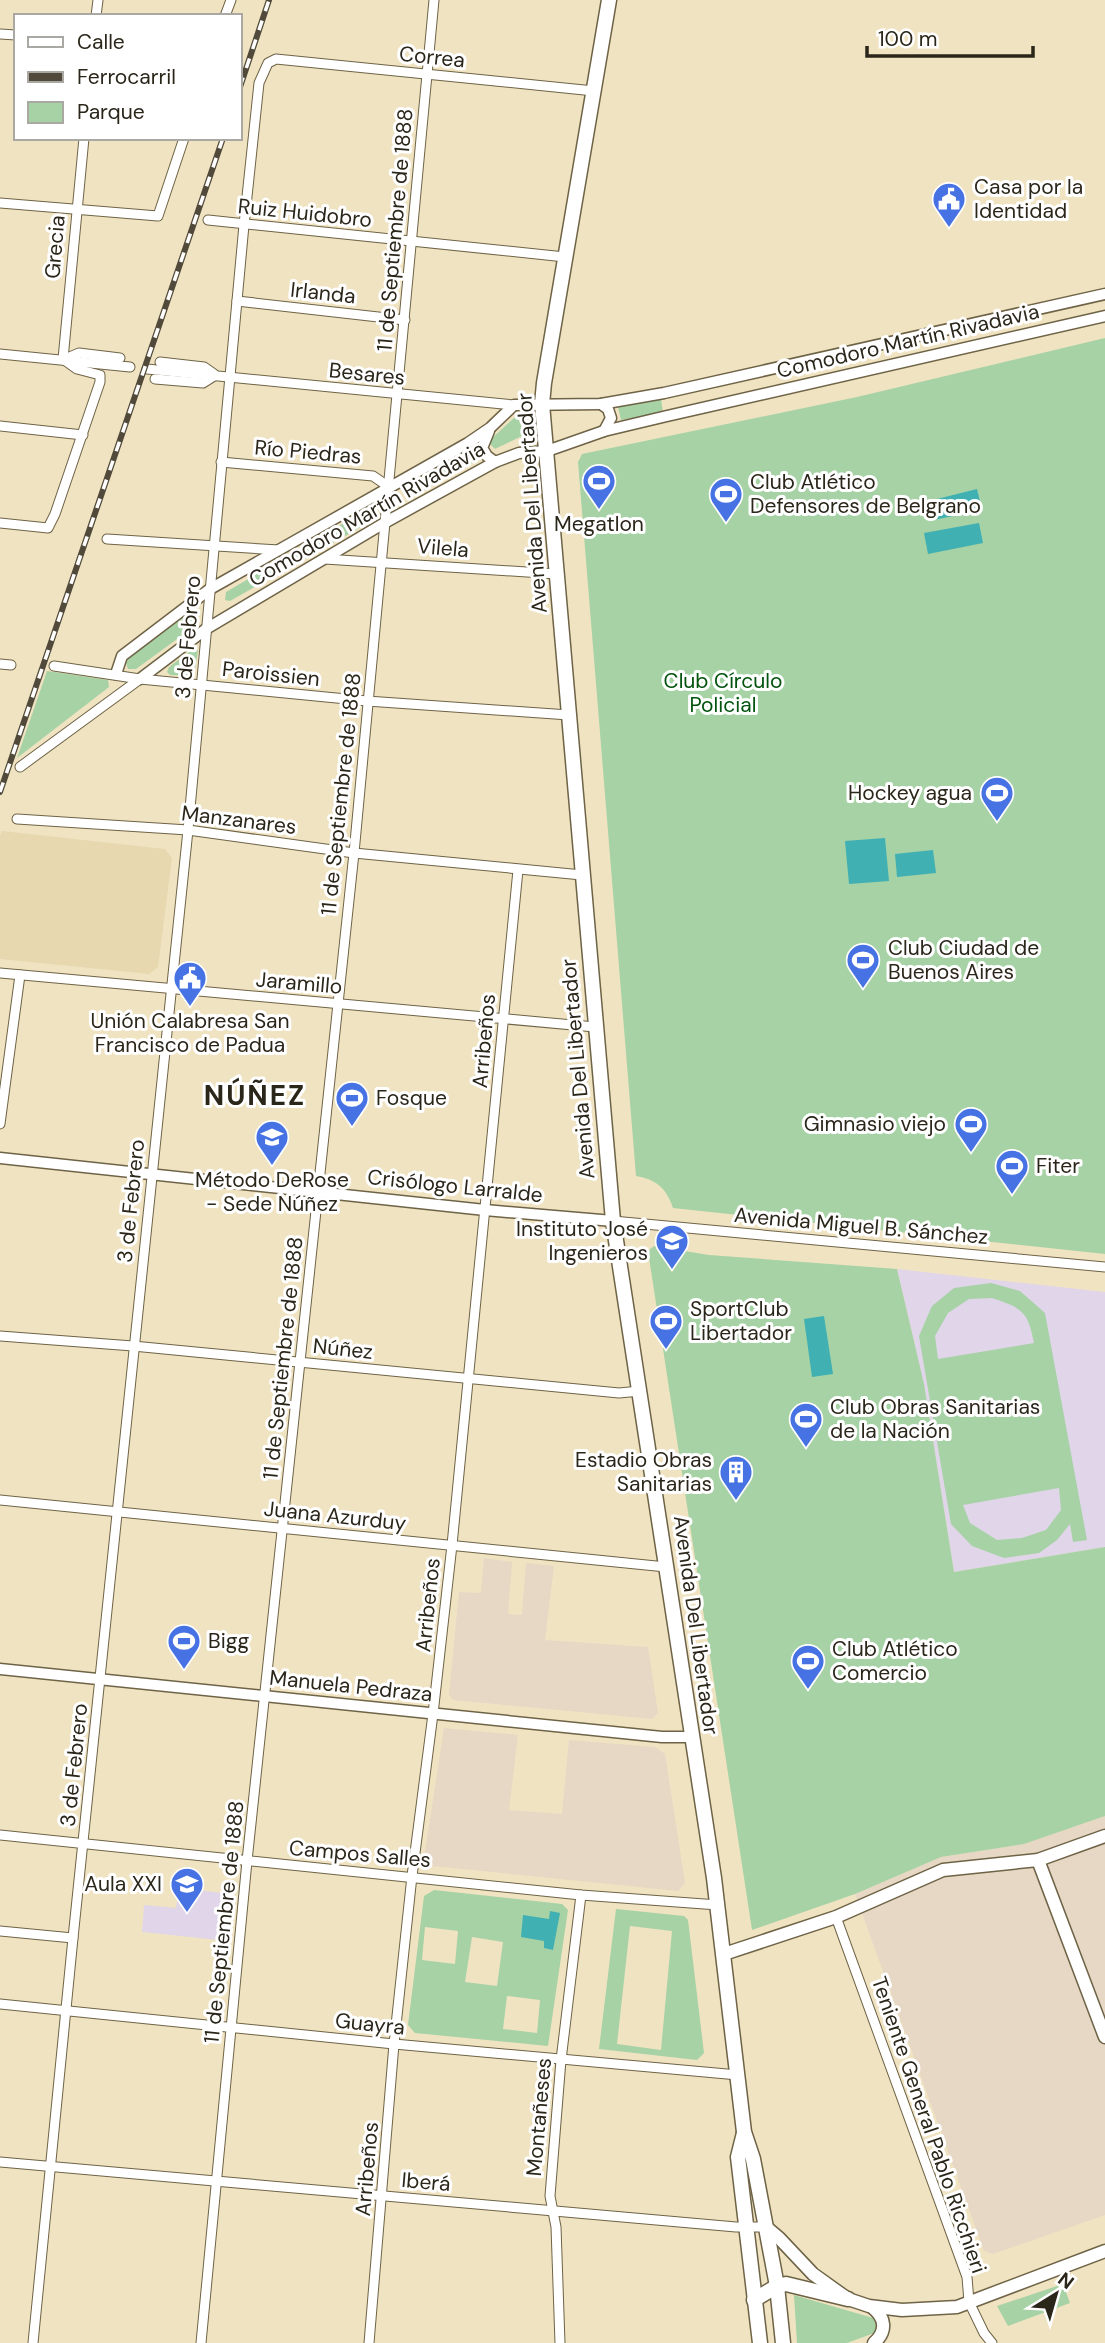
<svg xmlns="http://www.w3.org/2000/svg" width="1105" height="2343" viewBox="0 0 1105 2343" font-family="'DM Sans',sans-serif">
	<rect width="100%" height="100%" fill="#f0e3c2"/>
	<g fill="#e6d8c5">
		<polygon points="484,1558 512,1562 508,1614 522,1615 526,1563 554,1566 545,1640 648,1647 658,1713 652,1719 453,1700 449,1695 459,1592 481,1593"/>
		<polygon points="444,1728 518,1735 509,1810 562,1814 569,1740 655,1747 665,1754 685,1883 678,1891 423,1865"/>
		<polygon points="1105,1816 1105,2215 993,2254 984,2251 855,1894 941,1857 1024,1844"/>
	</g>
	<polygon fill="#e7d8b0" points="2,831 165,849 172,858 158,967 149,974 0,959 0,836"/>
	<g fill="#e0d5e9">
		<polygon points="897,1269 1105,1292 1105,1547 954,1572 924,1385"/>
		<polygon points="179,1888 232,1894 228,1941 142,1932 144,1905 176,1908"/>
	</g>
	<g fill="#a6d2a5" fill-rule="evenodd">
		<path d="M 1105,338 L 1105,1254 L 673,1208 C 667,1189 656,1179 636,1176 L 578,462 L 582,454 L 857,397 Z"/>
		<polygon points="661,399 663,413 621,420 618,407"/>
		<polygon points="516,416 520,417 522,436 495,449 489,443 490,440"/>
		<polygon points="475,450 480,457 478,460 418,494 415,494 412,488 414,485"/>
		<polygon points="372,509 375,513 375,518 370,522 230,601 225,600 226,592 366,510"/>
		<polygon points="189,613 198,614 199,619 195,626 136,669 128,669 126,663 129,658"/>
		<polygon points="193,649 198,650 194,676 170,675 167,672 169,667"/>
		<polygon points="47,671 108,680 109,687 17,758"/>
		<polygon points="654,1246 709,1255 897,1269 924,1384 954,1572 1105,1547 1105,1816 1024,1844 941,1857 855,1894 752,1930 648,1251"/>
		<path d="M 991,1283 L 1020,1291 L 1045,1313 L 1087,1540 L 1073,1542 L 1070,1524 L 1057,1540 L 1039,1553 L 1004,1558 L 972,1546 L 951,1524 L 919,1336 L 932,1306 L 954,1288 ZM 992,1298 C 1022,1308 1028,1311 1034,1343 L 938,1359 L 935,1336 L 948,1313 L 969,1299 ZM 1059,1488 L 1061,1510 L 1046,1530 L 1022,1538 L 997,1540 L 970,1523 L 963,1505 Z"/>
		<path d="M 434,1890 L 562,1904 L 568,1910 L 548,2046 L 415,2033 L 408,2025 L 424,1896 ZM 425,1927 L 458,1931 L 455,1964 L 422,1960 ZM 472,1937 L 503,1942 L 497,1986 L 465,1982 ZM 507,1996 L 540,2000 L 537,2033 L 503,2029 Z"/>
		<path d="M 616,1909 L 684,1916 L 688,1920 L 704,2053 L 697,2060 L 599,2049 ZM 630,1926 L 672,1931 L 661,2050 L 617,2044 Z"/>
		<polygon points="1063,2284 1070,2303 1008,2326 997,2306"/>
		<polygon points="794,2295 873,2318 877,2322 877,2332 847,2343 797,2343"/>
	</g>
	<g fill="#41b0b3">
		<polygon points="977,489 982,510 929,521 925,502"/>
		<polygon points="979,523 983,543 928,554 924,533"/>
		<polygon points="885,838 889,881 849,884 845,841"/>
		<polygon points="933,850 936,873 897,877 895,854"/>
		<polygon points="824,1316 833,1374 812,1377 804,1319"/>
		<polygon points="550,1911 560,1913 553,1950 544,1948 544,1941 521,1937 523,1915 549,1919"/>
	</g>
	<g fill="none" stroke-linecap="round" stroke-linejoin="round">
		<defs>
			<g id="minor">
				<polyline points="96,16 98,0"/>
				<polyline points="225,16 231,0"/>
				<polyline points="0,34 16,35"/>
				<polyline points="0,203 158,216 184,138"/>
				<polyline points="208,220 565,257"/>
				<polyline points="237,301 405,320"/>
				<polyline points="0,354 130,367"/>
				<polyline points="63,359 84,138"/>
				<polyline points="65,359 79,353 120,358"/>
				<polyline points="160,362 204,367 214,374"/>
				<polyline points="147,369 514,405"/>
				<polyline points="155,379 203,383 214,376"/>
				<polyline points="0,426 83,435"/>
				<polyline points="221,462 373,476 389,487"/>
				<polyline points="0,523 48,528 55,514 100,382 100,375 77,369 63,359"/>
				<polyline points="107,539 279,550"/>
				<polyline points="325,559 557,574"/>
				<polyline points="0,664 11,665"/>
				<polyline points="54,666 140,679 367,701 569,715"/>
				<polyline points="20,767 140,679"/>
				<polyline points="17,819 188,830 354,853 582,875"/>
				<polyline points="0,973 595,1027"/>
				<polyline points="0,1124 20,975"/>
				<polyline points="613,1221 1105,1267"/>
				<polyline points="0,1336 133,1346 619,1393 640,1391"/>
				<polyline points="0,1500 666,1567"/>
				<polyline points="0,1835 581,1895 718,1905"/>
				<polyline points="836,1917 967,2277 969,2302 984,2333 992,2343"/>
				<polyline points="0,1931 73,1938"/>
				<polyline points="0,2004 394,2044 738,2075"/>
				<polyline points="0,2162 736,2227 766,2227"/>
				<polyline points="33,2343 73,1938 188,830 244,225 259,83 268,63 276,59 594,91"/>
				<polyline points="201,2343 247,1861 354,853 434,0"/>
				<polyline points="369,2343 394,2044 412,1876 433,1714 452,1545 518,870"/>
				<polyline points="560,2343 556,2227 550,2196 561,2060 581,1895"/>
			</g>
			<g id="tertiary">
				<polyline points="601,404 608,409 611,418 604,431"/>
				<polyline points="489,431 482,448 487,456 495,462"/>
				<polyline points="116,674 122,656 210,589 468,443 490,428 514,405 601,404 664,393 1105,294"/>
				<polyline points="140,679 206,629 386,522 495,462 519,453 547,451 604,431 667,416 1105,316"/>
				<polyline points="0,1158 485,1210 613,1221"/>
				<polyline points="0,1669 662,1737 692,1737"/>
			</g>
			<g id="secondary">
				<polyline points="1038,1860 1105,2037"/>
				<polyline points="724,1954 836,1917 943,1870 1038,1860 1105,1836"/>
				<polyline points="766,2227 779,2238 813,2274 848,2299 869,2306 902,2310 957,2307 1105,2251"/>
				<path d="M 872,2307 C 886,2318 887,2331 874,2343"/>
			</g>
			<g id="primary">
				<polyline points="609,0 544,383 542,404 613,1221 714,1878 744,2132 753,2159 777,2286 783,2343"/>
				<polyline points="744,2133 738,2157 760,2343"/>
				<polyline points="754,2300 777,2286 786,2284 848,2299"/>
			</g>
		</defs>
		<use href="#minor" stroke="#6e6346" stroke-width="11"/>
		<use href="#tertiary" stroke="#6e6346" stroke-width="13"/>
		<use href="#secondary" stroke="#6e6346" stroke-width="15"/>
		<use href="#primary" stroke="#6e6346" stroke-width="17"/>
		<use href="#minor" stroke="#fff" stroke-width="9"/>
		<use href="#tertiary" stroke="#fff" stroke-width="10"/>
		<use href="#secondary" stroke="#fff" stroke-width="12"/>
		<use href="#primary" stroke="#fff" stroke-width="14"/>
		<defs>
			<g id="rail">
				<polyline points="240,87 269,0"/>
				<polyline points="0,792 223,138"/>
			</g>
		</defs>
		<use href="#rail" stroke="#514a3a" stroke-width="6"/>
		<use href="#rail" stroke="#fff" stroke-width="3.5" stroke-dasharray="10" stroke-linecap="butt"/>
	</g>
	<defs>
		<symbol id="civic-pin" viewBox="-11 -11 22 30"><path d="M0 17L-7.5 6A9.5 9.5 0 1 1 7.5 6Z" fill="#4672e4" stroke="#fff"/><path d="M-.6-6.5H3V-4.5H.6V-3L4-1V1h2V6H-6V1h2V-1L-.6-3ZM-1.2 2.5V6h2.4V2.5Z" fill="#fff"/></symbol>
		<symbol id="stadium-pin" viewBox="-11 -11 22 30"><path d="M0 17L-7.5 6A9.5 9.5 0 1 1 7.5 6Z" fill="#4672e4" stroke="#fff"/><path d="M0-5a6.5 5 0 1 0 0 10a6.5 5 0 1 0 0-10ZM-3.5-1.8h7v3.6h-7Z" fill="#fff"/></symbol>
		<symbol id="university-pin" viewBox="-11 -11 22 30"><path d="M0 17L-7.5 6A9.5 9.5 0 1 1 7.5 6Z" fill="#4672e4" stroke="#fff"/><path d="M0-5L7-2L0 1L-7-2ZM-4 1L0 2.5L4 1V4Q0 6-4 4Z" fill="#fff"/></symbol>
		<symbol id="building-pin" viewBox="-11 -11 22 30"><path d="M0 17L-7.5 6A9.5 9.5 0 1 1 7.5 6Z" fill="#4672e4" stroke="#fff"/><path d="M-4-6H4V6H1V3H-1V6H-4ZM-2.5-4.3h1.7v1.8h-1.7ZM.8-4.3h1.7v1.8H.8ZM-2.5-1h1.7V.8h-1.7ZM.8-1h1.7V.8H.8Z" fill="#fff"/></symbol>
		<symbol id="school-pin" viewBox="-11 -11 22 30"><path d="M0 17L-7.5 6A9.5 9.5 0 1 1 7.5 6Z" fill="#4672e4" stroke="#fff"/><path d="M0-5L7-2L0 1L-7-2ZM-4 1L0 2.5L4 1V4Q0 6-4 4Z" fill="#fff"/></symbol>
	</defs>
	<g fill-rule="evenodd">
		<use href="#civic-pin" x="930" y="180" width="38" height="52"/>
		<use href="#stadium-pin" x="580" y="462" width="38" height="52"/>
		<use href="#stadium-pin" x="707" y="475" width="38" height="52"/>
		<use href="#stadium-pin" x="978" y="774" width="38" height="52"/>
		<use href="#stadium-pin" x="844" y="941" width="38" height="52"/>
		<use href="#civic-pin" x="171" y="959" width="38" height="52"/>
		<use href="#stadium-pin" x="333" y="1079" width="38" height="52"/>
		<use href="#stadium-pin" x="952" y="1105" width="38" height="52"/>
		<use href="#university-pin" x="253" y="1118" width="38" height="52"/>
		<use href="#stadium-pin" x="993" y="1147" width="38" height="52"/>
		<use href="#university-pin" x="653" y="1222" width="38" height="52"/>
		<use href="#stadium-pin" x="647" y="1302" width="38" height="52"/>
		<use href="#stadium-pin" x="787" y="1400" width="38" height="52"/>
		<use href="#building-pin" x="717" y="1453" width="38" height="52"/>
		<use href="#stadium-pin" x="165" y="1622" width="38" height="52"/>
		<use href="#stadium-pin" x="789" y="1642" width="38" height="52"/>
		<use href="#school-pin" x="168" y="1865" width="38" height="52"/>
	</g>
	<g text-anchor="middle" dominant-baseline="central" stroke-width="6" stroke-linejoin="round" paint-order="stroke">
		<g font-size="21" fill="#2b261a" stroke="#fff">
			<text transform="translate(432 57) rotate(6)">Correa</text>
			<text transform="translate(305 213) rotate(6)">Ruiz Huidobro</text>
			<text transform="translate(395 230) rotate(-85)">11 de Septiembre de 1888</text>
			<text transform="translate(55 247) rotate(-85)">Grecia</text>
			<text transform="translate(323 293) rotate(6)">Irlanda</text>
			<text transform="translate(908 341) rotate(-13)">Comodoro Martín Rivadavia</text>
			<text transform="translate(367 374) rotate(6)">Besares</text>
			<text transform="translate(308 452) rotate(5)">Río Piedras</text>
			<text transform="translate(532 503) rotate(-94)">Avenida Del Libertador</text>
			<text transform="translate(367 514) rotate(-30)">Comodoro Martín Rivadavia</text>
			<text transform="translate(443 548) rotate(5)">Vilela</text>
			<text transform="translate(188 637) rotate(-85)">3 de Febrero</text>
			<text transform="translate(271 674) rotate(6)">Paroissien</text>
			<text transform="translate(341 794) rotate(-84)">11 de Septiembre de 1888</text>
			<text transform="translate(239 820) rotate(7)">Manzanares</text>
			<text transform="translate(299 983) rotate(5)">Jaramillo</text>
			<text transform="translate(484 1041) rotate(-85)">Arribeños</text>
			<text transform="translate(578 1069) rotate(-95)">Avenida Del Libertador</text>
			<text transform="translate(455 1186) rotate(6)">Crisólogo Larralde</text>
			<text transform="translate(131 1201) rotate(-84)">3 de Febrero</text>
			<text transform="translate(861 1226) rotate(5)">Avenida Miguel B. Sánchez</text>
			<text transform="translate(343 1349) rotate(6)">Núñez</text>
			<text transform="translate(283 1358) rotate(-84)">11 de Septiembre de 1888</text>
			<text transform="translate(335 1516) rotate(6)">Juana Azurduy</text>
			<text transform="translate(428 1605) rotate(-84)">Arribeños</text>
			<text transform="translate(696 1625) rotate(82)">Avenida Del Libertador</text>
			<text transform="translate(351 1686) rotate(6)">Manuela Pedraza</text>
			<text transform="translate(74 1765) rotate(-84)">3 de Febrero</text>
			<text transform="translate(360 1854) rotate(5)">Campos Salles</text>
			<text transform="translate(224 1922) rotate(-84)">11 de Septiembre de 1888</text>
			<text transform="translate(370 2024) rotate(6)">Guayra</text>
			<text transform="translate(539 2117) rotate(-85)">Montañeses</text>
			<text transform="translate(929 2125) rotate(71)">Teniente General Pablo Ricchieri</text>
			<text transform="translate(367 2169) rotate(-85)">Arribeños</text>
			<text transform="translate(426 2182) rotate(5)">Iberá</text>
		</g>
		<g font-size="21" fill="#2b261a" stroke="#fff" text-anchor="start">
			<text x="974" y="187">Casa por la<tspan x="974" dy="24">Identidad</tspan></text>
			<text x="750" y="482">Club Atlético<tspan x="750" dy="24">Defensores de Belgrano</tspan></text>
			<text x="599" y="524" text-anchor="middle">Megatlon</text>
			<text x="972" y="793" text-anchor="end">Hockey agua</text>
			<text x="888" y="948">Club Ciudad de<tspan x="888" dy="24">Buenos Aires</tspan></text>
			<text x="190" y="1021" text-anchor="middle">Unión Calabresa San<tspan x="190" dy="24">Francisco de Padua</tspan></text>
			<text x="376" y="1098">Fosque</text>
			<text x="946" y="1124" text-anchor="end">Gimnasio viejo</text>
			<text x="1036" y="1166">Fiter</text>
			<text x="272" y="1180" text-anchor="middle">Método DeRose<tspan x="272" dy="24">- Sede Núñez</tspan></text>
			<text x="648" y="1229" text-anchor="end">Instituto José<tspan x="648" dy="24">Ingenieros</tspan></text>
			<text x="690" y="1309">SportClub<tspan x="690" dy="24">Libertador</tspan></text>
			<text x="830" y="1407">Club Obras Sanitarias<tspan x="830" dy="24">de la Nación</tspan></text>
			<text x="712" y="1460" text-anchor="end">Estadio Obras<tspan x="712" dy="24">Sanitarias</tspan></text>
			<text x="208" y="1641">Bigg</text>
			<text x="832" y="1649">Club Atlético<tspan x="832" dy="24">Comercio</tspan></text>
			<text x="162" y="1884" text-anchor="end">Aula XXI</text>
		</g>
		<g font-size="21" fill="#02530d" stroke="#fff">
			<text x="723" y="681">Club Círculo<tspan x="723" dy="24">Policial</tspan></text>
		</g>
		<g font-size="28" font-weight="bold" letter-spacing="2" fill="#2b261a" stroke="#fff">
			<text x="255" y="1095">NÚÑEZ</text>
		</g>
	</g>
	<rect x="14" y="14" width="228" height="126" fill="#ffffff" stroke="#aaa8a3" stroke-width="2"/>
	<rect x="28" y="37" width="35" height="10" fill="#ffffff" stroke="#aaa8a3" stroke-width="2"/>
	<text x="77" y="49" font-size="21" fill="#2b261a">Calle</text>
	<rect x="28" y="72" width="35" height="10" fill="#514a3a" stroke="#aaa8a3" stroke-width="2"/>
	<text x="77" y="84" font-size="21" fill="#2b261a">Ferrocarril</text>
	<rect x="28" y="102" width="35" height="21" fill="#a6d2a5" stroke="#aaa8a3" stroke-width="2"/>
	<text x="77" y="119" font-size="21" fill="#2b261a">Parque</text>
	<g transform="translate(1056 2294) rotate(37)" stroke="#ffffff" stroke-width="5" paint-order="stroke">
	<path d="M0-5L12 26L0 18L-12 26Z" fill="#2b261a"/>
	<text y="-10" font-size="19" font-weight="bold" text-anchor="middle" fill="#2b261a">N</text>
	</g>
	<path d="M867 46v10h166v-10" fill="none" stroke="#2b261a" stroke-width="3.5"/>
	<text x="878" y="46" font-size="21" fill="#2b261a" stroke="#ffffff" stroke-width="5" paint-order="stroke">100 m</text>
</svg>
